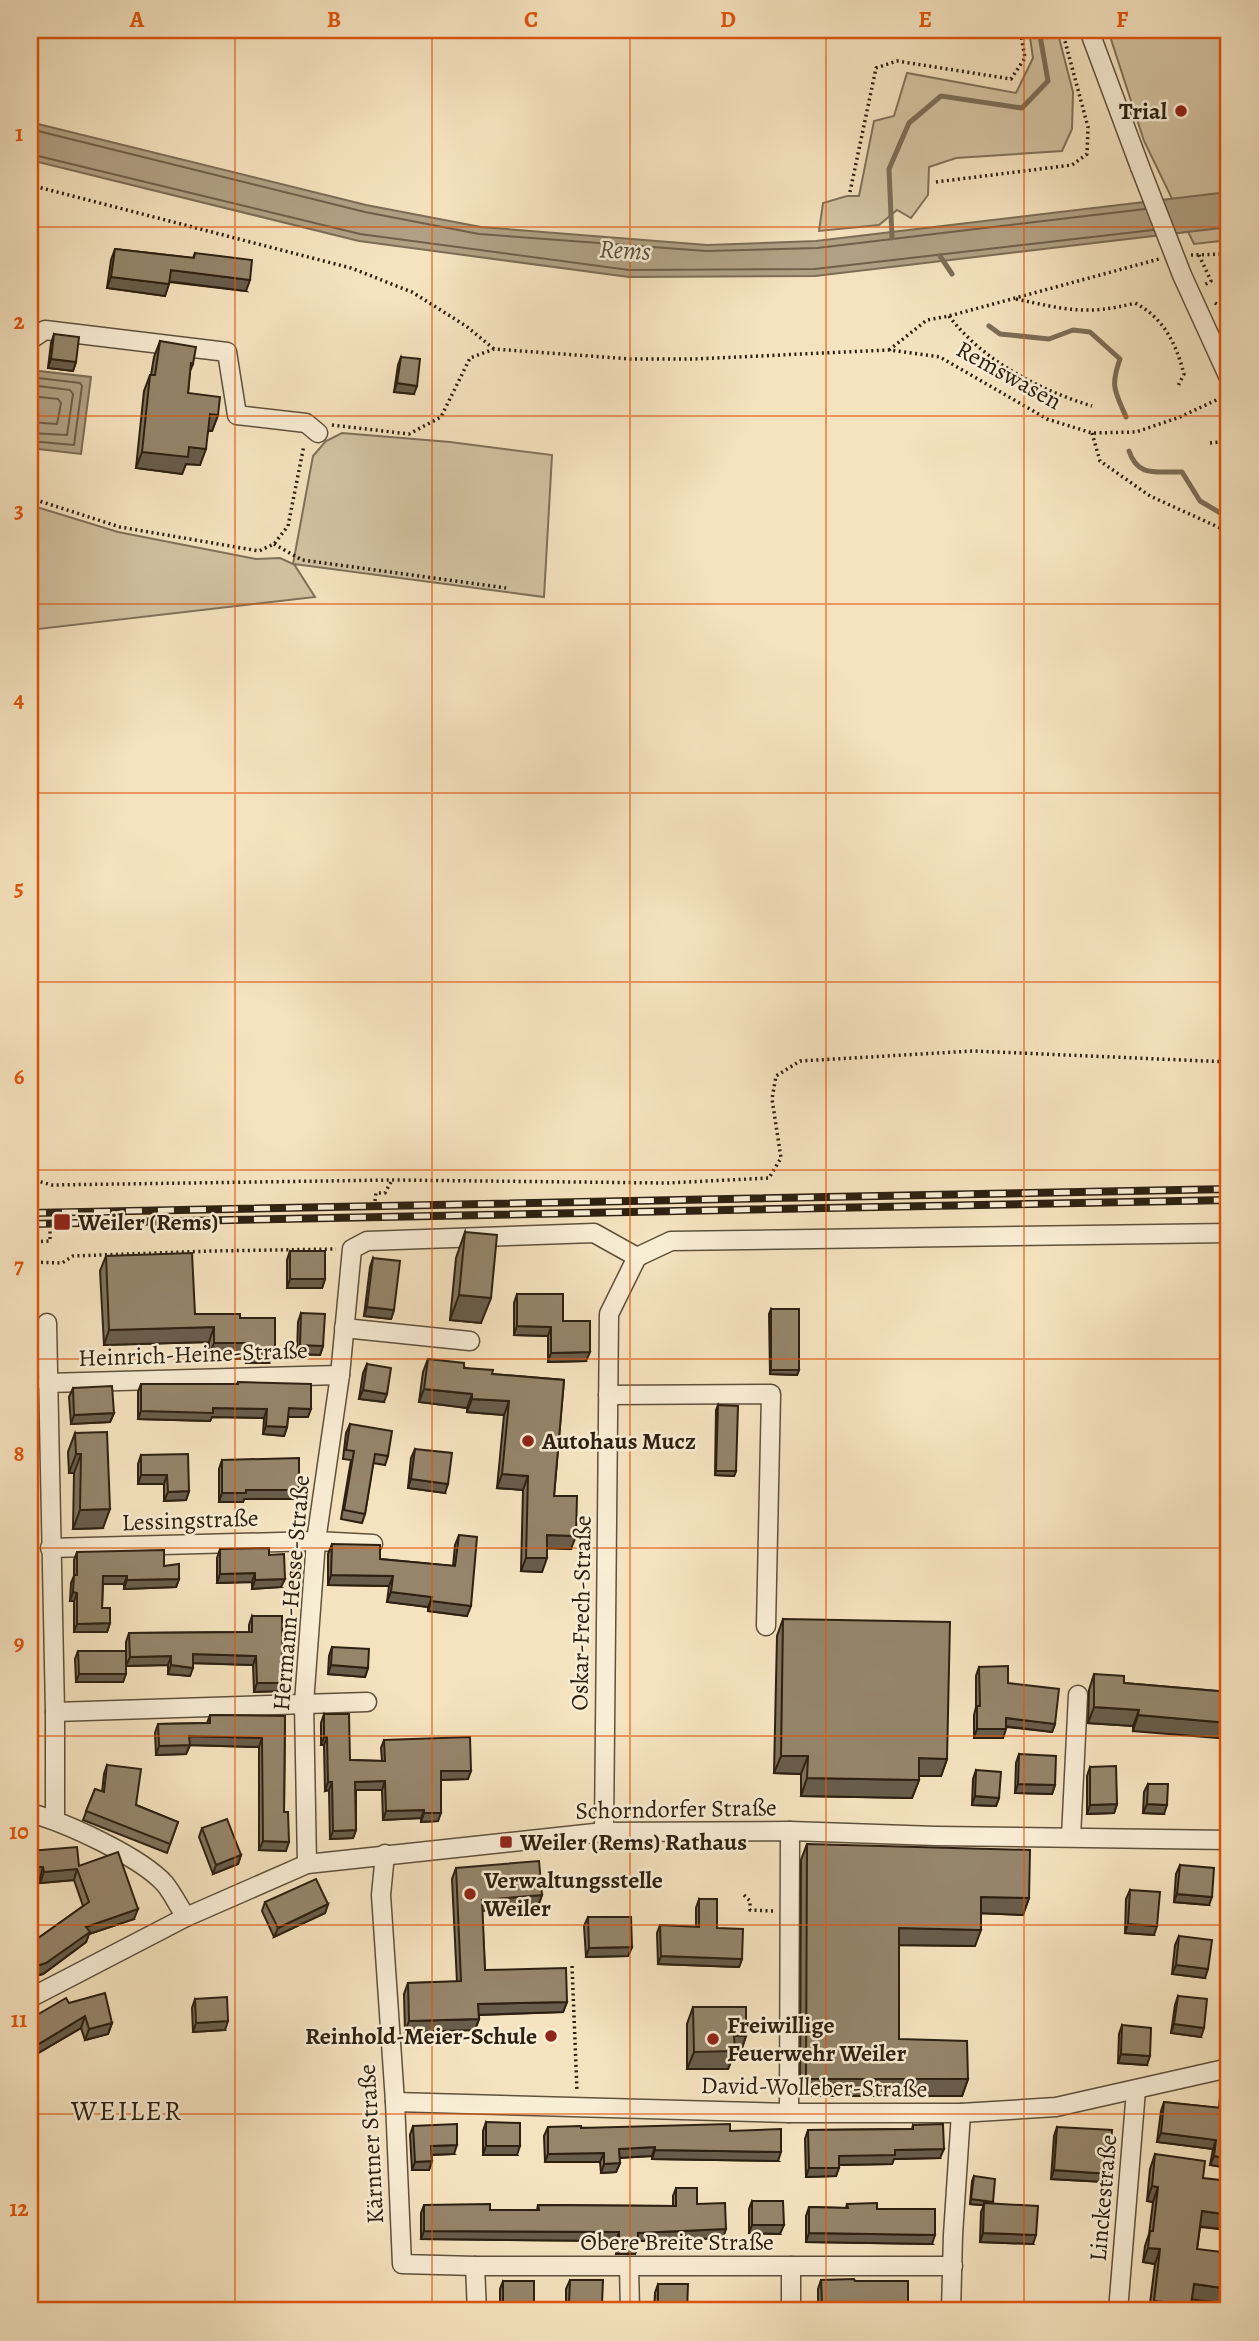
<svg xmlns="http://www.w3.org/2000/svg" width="1259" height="2341" viewBox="0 0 1259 2341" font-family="Alegreya,serif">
	<rect width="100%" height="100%" fill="#f5e3bf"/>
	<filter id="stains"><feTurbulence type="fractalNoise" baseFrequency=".00286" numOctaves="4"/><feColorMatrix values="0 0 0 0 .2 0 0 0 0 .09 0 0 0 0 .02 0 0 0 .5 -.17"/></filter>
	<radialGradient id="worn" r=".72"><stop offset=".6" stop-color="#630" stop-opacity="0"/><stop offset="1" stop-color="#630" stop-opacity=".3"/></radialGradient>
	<g fill="#d3c2a1" stroke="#807159" stroke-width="2">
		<polygon points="1029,30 1057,30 1073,92 1072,129 1062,151 956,158 929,167 928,195 911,218 897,210 879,225 819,231 823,203 847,196 859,196 874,121 894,116 907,73 1016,93 1033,58"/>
		<polygon points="1108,30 1229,30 1229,240 1194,244 1144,141"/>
		<polygon points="342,433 450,442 552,455 544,597 294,564 315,597 30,630 30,505 118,532 256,559 280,558 293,564 313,456 326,441"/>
	</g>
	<g fill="#b1a184" stroke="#7c6d56" stroke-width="2">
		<polygon points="30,122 366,205 481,227 707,245 816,241 1229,192 1229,227 815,276 629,277 359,241 30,160"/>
		<polygon points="30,370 91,377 81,454 30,448"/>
	</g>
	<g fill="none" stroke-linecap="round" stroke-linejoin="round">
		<g stroke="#6f604a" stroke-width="2">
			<polyline points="30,129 365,212 479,234 706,251 817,248 1145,209"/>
			<polyline points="30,154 360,234 629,270 815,269 1153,230"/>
			<polyline points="30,377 80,383 82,386 74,445 30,441"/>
			<polyline points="30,385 70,390 73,394 67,435 30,433"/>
			<polyline points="30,396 58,399 61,403 57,424 30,422"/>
		</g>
		<g stroke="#7c6d56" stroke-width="5">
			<polyline points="892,238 889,169 909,123 941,96 1022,108 1048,81 1039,30"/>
			<polyline points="940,256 952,274"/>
			<path d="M 989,326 L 1000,334 L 1049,339 L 1073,330 L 1090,332 L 1120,359 C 1110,387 1115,391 1126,417"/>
			<path d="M 1129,451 C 1138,478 1157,471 1182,472 L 1200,501 L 1229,518"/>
		</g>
		<defs>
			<g id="minor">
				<polyline points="1089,30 1140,167"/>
				<polyline points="1182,275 1229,378"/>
				<polyline points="30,340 45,330 227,352 237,415 306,423 318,433"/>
				<polyline points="637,1257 671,1241 1229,1233"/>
				<polyline points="47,1323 55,1712 55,1819"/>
				<polyline points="344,1328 470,1341"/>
				<polyline points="47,1383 340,1375"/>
				<polyline points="608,1395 771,1394 766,1626"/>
				<polyline points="50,1548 316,1541 373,1544"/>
				<polyline points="55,1712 367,1702"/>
				<path d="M 30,1813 C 65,1822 141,1857 165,1884 C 173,1894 179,1907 186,1917"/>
				<polyline points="604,1832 609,1314 637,1257"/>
				<polyline points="1071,1837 1078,1695"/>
				<polyline points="385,1854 381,1895 395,2102 402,2264 475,2266 953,2266"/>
				<polyline points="307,1864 304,1703 316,1541 340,1375 352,1249 367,1241 594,1233 637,1257"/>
				<polyline points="30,1998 186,1917 307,1864 604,1832 790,1831 936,1836 1229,1840"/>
				<polyline points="395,2102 789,2113 961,2113 1056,2107 1229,2068"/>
				<polyline points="789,2113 790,1831"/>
				<polyline points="475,2266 477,2311"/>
				<polyline points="629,2266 630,2311"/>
				<polyline points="791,2311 791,2266"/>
				<polyline points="951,2311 953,2235 961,2113"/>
				<polyline points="1118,2311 1136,2090"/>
			</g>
		</defs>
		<use href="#minor" stroke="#5f513c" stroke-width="21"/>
		<g stroke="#2d2011" stroke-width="3.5" stroke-dasharray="2 3.5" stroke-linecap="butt">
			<polyline points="936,182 1072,165 1087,154 1088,127 1062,30"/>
			<polyline points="30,185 351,268 412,292 466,326 494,349"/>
			<polyline points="850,192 876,68 897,61 1011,79 1025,58 1020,30"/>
			<polyline points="1191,255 1229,254"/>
			<polyline points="1199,255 1211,281 1204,285"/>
			<path d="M 1016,299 C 1064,309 1086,316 1135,303 C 1164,318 1176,344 1184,374 L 1178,386"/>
			<polyline points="1215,303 1229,312"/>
			<path d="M 949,316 C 983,361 1039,390 1092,406"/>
			<polyline points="889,350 927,320 949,316 1159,259"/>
			<polyline points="332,425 409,434 441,417 470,358 494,349 631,359 694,359 889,350 940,357 1047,419 1092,433 1136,432 1180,417 1227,395"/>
			<polyline points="1092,433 1100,461 1150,496 1229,532"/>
			<polyline points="1210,443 1221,442 1229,455"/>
			<polyline points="30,498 120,527 259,551 274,544 288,526 304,445"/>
			<polyline points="274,544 302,560 506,588"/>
			<polyline points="30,1179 52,1185 392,1180 667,1183 769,1178 781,1158 772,1099 776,1076 800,1061 973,1051 1229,1062"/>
			<polyline points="375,1201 376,1193 385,1193 392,1180"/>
			<polyline points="30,1242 50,1241 50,1228"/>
			<polyline points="30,1262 62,1263 73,1256 211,1251 336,1249"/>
			<polyline points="744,1895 750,1901 750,1910 773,1911"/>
			<polyline points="572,1966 577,2091"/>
		</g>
		<use href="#minor" stroke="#f8edd5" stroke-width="18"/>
		<defs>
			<g id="rail">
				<polyline points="30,1213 1229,1189"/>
				<polyline points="30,1224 1229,1200"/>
			</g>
		</defs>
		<use href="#rail" stroke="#2d2011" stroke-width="8"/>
		<use href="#rail" stroke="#f8edd5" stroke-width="5" stroke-dasharray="16" stroke-linecap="butt"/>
		<defs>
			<polyline id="minor-bridge" points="1140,167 1182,275"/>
		</defs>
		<use href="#minor-bridge" stroke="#5f513c" stroke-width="21" stroke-linecap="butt"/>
		<use href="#minor-bridge" stroke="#f8edd5" stroke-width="18"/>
	</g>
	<g fill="#80725c" stroke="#2d2011" stroke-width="2">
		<polygon points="115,249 193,258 195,253 246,291 169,282 165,296 107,288 111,260"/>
		<polygon points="54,334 76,362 73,371 48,368 51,343"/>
		<polygon points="160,341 193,364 190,371 188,393 218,415 212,431 208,431 200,465 186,464 182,474 136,468 144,391 150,375 151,375 154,357"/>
		<polygon points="401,357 414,394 394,392 398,365"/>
		<polygon points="465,1232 481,1323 450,1320 456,1258"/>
		<polygon points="290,1251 325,1279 322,1288 287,1288 287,1260"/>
		<polygon points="106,1256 195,1314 240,1318 269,1363 246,1363 246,1359 208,1359 209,1342 104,1345 100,1271"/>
		<polygon points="373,1258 394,1310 391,1319 364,1316 370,1267"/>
		<polygon points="517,1294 563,1321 586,1361 548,1362 548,1336 514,1335 514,1303"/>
		<polygon points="771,1309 799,1370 797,1375 770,1374 769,1314"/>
		<polygon points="301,1313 323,1346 320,1355 297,1354 298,1322"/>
		<polygon points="428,1359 492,1374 564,1380 554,1496 571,1549 547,1548 542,1572 521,1571 523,1490 497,1488 504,1415 467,1412 467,1408 419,1402 423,1372"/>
		<polygon points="367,1364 384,1402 359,1399 363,1373"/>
		<polygon points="238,1382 308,1417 288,1417 287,1427 284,1436 263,1434 264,1418 212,1417 210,1421 138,1419 138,1392 141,1384 237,1384"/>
		<polygon points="73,1388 114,1413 110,1422 71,1424 69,1397"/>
		<polygon points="718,1405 736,1471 734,1476 715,1475 716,1410"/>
		<polygon points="350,1424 388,1456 385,1465 373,1463 365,1514 362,1523 341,1519 351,1460 343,1459 346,1433"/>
		<polygon points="75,1433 103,1528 73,1529 74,1473 69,1473 68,1452"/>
		<polygon points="415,1449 445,1493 408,1488 411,1458"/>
		<polygon points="141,1455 189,1491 186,1500 164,1501 164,1484 138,1484 138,1464"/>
		<polygon points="222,1460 296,1499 244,1499 243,1502 219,1502 219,1469"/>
		<polygon points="459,1535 467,1616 428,1611 428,1607 387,1602 389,1586 328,1585 328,1554 332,1544 380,1559 453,1566 455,1545"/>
		<polygon points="220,1549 281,1587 252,1589 252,1582 217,1583 217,1558"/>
		<polygon points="77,1552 164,1566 179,1579 176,1587 124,1589 124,1584 103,1584 102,1608 110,1623 107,1632 74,1632 74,1601 70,1601 71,1583 74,1576 74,1560"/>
		<polygon points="252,1616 280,1691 254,1692 253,1665 193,1663 190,1676 168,1674 168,1665 126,1666 123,1682 76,1682 75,1659 78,1651 126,1651 126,1642 129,1633 249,1632 249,1625"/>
		<polygon points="783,1619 947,1759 941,1776 919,1776 919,1780 912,1798 801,1796 801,1774 774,1773 777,1636"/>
		<polygon points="332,1647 368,1668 365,1677 328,1674 329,1656"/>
		<polygon points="979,1667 1008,1683 1055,1724 1052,1732 1006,1727 1003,1738 974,1738 974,1715 976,1707 976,1676"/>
		<polygon points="1094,1674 1124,1683 1229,1692 1133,1731 1133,1726 1088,1723 1089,1690"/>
		<polygon points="324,1714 350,1760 382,1761 381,1748 384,1740 468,1779 441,1780 438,1821 421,1822 421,1818 383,1820 382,1790 356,1790 356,1830 353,1838 330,1839 329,1790 325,1791 324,1745 321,1745 321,1723"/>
		<polygon points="210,1715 285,1716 284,1812 286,1851 259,1850 259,1747 190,1745 186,1754 156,1755 155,1733 158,1724 207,1723"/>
		<polygon points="1019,1754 1055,1785 1052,1794 1015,1793 1016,1763"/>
		<polygon points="107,1765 136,1805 178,1822 167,1853 83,1820 95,1789 102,1792 104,1774"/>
		<polygon points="1090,1767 1117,1804 1114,1813 1087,1814 1087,1776"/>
		<polygon points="976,1770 999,1798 996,1806 972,1805 973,1779"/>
		<polygon points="1148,1784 1164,1814 1143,1813 1144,1792"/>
		<polygon points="202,1828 241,1855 238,1864 213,1874 199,1837"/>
		<polygon points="807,1844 1029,1898 1023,1915 981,1913 975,1946 899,1945 899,2039 968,2079 962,2096 800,2096 801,1860"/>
		<polygon points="30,1851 79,1866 134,1919 89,1934 86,1942 43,1974 30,1977 30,1944 83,1906 74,1880 40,1883 40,1878"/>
		<polygon points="1180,1865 1209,1905 1174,1902 1176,1874"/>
		<polygon points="456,1868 542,1895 538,1906 482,1911 485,1970 567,2002 563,2012 479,2015 479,2019 475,2030 405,2032 404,1994 408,1983 457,1982 452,1879"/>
		<polygon points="1130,1890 1154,1935 1125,1933 1126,1899"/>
		<polygon points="699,1899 717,1928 742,1959 739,1967 658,1964 657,1933 660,1925 696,1927 696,1908"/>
		<polygon points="265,1902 328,1904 325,1913 274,1937 262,1911"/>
		<polygon points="588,1917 632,1947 628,1956 586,1957 584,1926"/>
		<polygon points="1179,1936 1205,1978 1172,1974 1175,1945"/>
		<polygon points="1178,1996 1201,2037 1171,2033 1175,2005"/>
		<polygon points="195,1999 225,2030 193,2032 192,2008"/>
		<polygon points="69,2003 112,2023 108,2034 85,2040 81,2028 35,2055 32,2062 30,2064 30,2019"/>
		<polygon points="693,2007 746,2036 740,2054 734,2054 728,2069 687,2069 687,2024"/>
		<polygon points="1122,2025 1147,2065 1118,2063 1119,2034"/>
		<polygon points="1224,2088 1229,2168 1210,2165 1213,2149 1157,2142 1161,2111 1164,2102 1219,2108 1220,2097"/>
		<polygon points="486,2122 517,2155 483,2155 483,2131"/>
		<polygon points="913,2125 940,2158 894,2159 892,2164 839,2165 836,2176 806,2177 805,2139 808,2130 912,2129"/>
		<polygon points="413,2126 454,2154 432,2155 432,2161 429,2170 412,2170 410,2135"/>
		<polygon points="548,2127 730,2131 778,2161 652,2159 652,2156 619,2158 620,2163 616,2172 601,2173 600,2162 545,2162 544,2136"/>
		<polygon points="1057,2127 1109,2174 1105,2182 1051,2179 1054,2136"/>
		<polygon points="1155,2154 1203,2178 1229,2230 1200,2227 1197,2249 1229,2304 1192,2299 1189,2311 1149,2311 1155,2264 1143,2262 1145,2246 1149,2234 1153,2202 1147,2201 1150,2169"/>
		<polygon points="974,2176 993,2202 992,2204 1033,2244 980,2242 981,2212 984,2205 970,2204 972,2181"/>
		<polygon points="676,2188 697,2204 723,2238 638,2241 638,2245 635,2254 616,2254 616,2241 421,2239 421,2213 424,2205 490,2210 537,2210 538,2205 673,2206 673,2196"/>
		<polygon points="752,2201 780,2234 749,2233 749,2209"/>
		<polygon points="847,2204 877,2209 932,2244 806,2242 806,2216 809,2207 846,2208"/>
		<polygon points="570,2280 602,2304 600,2311 566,2311 566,2289"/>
		<polygon points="821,2280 855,2281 908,2303 905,2311 818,2311 818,2289"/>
		<polygon points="503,2281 531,2311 500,2311 500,2289"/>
		<polygon points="658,2284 687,2311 654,2311 655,2293"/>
	</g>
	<g fill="#685d4b" stroke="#2d2011" stroke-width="2">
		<polygon points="171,270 250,280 246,291 166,281"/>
		<polygon points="111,277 169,284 165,296 107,288"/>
		<polygon points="51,359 76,362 73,371 48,368"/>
		<polygon points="397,383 417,386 414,394 394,392"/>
		<polygon points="210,414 218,415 212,431 204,430"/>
		<polygon points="189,447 206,449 200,465 186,464 182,474 136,468 142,452"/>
		<polygon points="290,1279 325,1279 322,1288 287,1288"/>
		<polygon points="459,1295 491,1298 481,1323 450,1320"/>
		<polygon points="367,1307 394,1310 391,1319 364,1316"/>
		<polygon points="517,1326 551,1327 548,1336 514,1335"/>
		<polygon points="214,1327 209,1342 104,1345 109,1330"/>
		<polygon points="214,1343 251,1343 246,1359 208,1359"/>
		<polygon points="300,1345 323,1346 320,1355 297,1354"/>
		<polygon points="251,1347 275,1348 269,1363 246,1363"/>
		<polygon points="590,1352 586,1361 548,1362 551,1353"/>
		<polygon points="771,1370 799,1370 797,1375 770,1374"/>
		<polygon points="424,1389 472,1394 467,1408 419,1402"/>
		<polygon points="363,1390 387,1394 384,1402 359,1399"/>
		<polygon points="30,1393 33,1393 30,1403"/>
		<polygon points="472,1399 509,1401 504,1415 467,1412"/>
		<polygon points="213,1408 267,1409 264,1418 212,1417 210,1421 138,1419 141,1411"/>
		<polygon points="289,1408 311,1409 308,1417 286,1417"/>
		<polygon points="114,1413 110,1422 71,1424 74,1415"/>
		<polygon points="266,1426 287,1427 284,1436 263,1434"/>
		<polygon points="76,1454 81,1454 74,1473 69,1473"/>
		<polygon points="716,1471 736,1471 734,1476 715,1475"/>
		<polygon points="502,1474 528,1476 523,1490 497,1488"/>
		<polygon points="141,1475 167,1475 164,1484 138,1484"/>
		<polygon points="411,1479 448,1484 445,1493 408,1488"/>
		<polygon points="246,1490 299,1490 296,1499 244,1499 243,1502 219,1502 222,1493"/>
		<polygon points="189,1491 186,1500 164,1501 168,1492"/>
		<polygon points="30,1508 36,1508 33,1517 30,1517"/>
		<polygon points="110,1509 103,1528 73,1529 80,1510"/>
		<polygon points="547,1535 576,1536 571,1549 542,1548"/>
		<polygon points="526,1558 547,1558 542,1572 521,1571"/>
		<polygon points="35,1568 31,1577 30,1578 30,1569"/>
		<polygon points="255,1573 252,1582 217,1583 220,1574"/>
		<polygon points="331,1575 393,1576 389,1586 328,1585"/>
		<polygon points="103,1576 127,1576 124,1584 100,1584"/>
		<polygon points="179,1579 176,1587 124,1589 127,1580"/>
		<polygon points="285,1579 281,1587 252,1589 255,1580"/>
		<polygon points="73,1592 77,1593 74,1601 70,1601"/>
		<polygon points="391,1592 432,1597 428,1607 387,1602"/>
		<polygon points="431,1601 471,1606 467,1616 428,1611"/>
		<polygon points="110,1623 107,1632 74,1632 77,1624"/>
		<polygon points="193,1654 256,1656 253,1665 190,1663"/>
		<polygon points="171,1656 168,1665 126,1666 130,1657"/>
		<polygon points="171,1665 193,1668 190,1676 168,1674"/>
		<polygon points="331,1665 368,1668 365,1677 328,1674"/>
		<polygon points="79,1674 126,1674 123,1682 76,1682"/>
		<polygon points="257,1683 283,1683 280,1691 254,1692"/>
		<polygon points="1094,1707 1139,1710 1133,1726 1088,1723"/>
		<polygon points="30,1715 34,1715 31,1723 30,1723"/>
		<polygon points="1138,1715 1229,1723 1229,1739 1133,1731"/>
		<polygon points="1006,1718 1055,1724 1052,1732 1003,1726"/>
		<polygon points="977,1729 1006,1729 1003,1738 974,1738"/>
		<polygon points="189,1736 262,1738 259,1747 186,1745"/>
		<polygon points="324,1737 327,1737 324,1745 321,1745"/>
		<polygon points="190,1745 186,1754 156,1755 159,1746"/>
		<polygon points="781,1756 808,1756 801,1774 774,1773"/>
		<polygon points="919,1758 947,1759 941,1776 913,1776"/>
		<polygon points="441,1771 471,1771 468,1779 438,1780"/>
		<polygon points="807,1778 919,1780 912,1798 801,1796"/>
		<polygon points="385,1781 382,1790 352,1790 355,1782"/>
		<polygon points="328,1782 332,1782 329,1790 325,1791"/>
		<polygon points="1018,1784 1055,1785 1052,1794 1015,1793"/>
		<polygon points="975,1796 999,1798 996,1806 972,1805"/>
		<polygon points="1117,1804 1114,1813 1087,1814 1090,1805"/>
		<polygon points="1147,1804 1167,1805 1164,1814 1143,1813"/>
		<polygon points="424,1810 421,1818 383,1820 386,1811"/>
		<polygon points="424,1813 441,1813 438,1821 421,1822"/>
		<polygon points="356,1830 353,1838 330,1839 333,1831"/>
		<polygon points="263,1841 289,1842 286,1851 259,1850"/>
		<polygon points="241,1855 238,1864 213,1874 216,1865"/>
		<polygon points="30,1867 43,1867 40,1878 30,1878"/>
		<polygon points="77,1869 74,1880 40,1883 44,1872"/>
		<polygon points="1177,1894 1212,1897 1209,1905 1174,1902"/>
		<polygon points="542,1895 538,1906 478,1911 482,1900"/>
		<polygon points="981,1897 1029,1898 1023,1915 975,1913"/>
		<polygon points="328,1904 325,1913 274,1937 278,1928"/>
		<polygon points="138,1909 134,1919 89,1934 86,1942 43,1974 30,1977 30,1968 86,1927"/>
		<polygon points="1128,1924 1157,1926 1154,1935 1125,1933"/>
		<polygon points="899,1928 981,1930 975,1946 893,1945"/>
		<polygon points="632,1947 628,1956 586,1957 589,1948"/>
		<polygon points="661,1956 742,1959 739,1967 658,1964"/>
		<polygon points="1176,1965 1208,1969 1205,1978 1172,1974"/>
		<polygon points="567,2002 563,2012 474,2015 478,2004"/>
		<polygon points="85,2016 81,2028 35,2055 32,2062 30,2064 30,2055 34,2047"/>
		<polygon points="479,2019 475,2030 405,2032 409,2021"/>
		<polygon points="228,2021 225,2030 193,2032 196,2023"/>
		<polygon points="112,2023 108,2034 85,2040 89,2029"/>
		<polygon points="1174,2024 1204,2028 1201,2037 1171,2033"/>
		<polygon points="734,2036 746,2036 740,2054 734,2054 728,2069 687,2069 694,2052"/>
		<polygon points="1121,2054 1150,2056 1147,2065 1118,2063"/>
		<polygon points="806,2079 968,2079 962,2096 800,2096"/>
		<polygon points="1161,2133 1216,2140 1213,2149 1157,2142"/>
		<polygon points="457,2145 454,2154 428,2155 431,2146"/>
		<polygon points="486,2146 520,2146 517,2155 483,2155"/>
		<polygon points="655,2147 652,2156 616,2158 619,2149"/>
		<polygon points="944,2149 940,2158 894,2159 892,2164 836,2165 839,2156 895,2150"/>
		<polygon points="655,2150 781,2152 778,2161 652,2159"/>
		<polygon points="604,2153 600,2162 545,2162 548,2154"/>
		<polygon points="1214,2156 1229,2159 1229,2168 1210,2165"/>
		<polygon points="432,2161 429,2170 412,2170 415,2162"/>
		<polygon points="620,2163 616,2172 601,2173 604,2164"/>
		<polygon points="809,2168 839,2168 836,2176 806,2177"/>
		<polygon points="1054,2170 1109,2174 1105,2182 1051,2179"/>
		<polygon points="1152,2186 1158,2187 1153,2202 1147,2201"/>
		<polygon points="971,2199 993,2202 991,2206 970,2204"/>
		<polygon points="1202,2211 1229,2215 1229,2230 1197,2226"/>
		<polygon points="752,2225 784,2225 780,2234 749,2233"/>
		<polygon points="726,2229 723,2238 635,2241 638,2233"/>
		<polygon points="424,2231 619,2232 616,2241 421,2239"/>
		<polygon points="809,2233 935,2235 932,2244 806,2242"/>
		<polygon points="983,2233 1036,2235 1033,2244 980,2242"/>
		<polygon points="619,2245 638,2245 635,2254 616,2254"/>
		<polygon points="1148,2248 1160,2249 1155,2264 1143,2262"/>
		<polygon points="1194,2284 1229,2289 1229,2304 1188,2299"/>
		<polygon points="1154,2301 1191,2305 1189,2311 1150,2311"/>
		<polygon points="503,2303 534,2303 531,2311 500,2311"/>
		<polygon points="908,2303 905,2311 819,2311 822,2305"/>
		<polygon points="569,2304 602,2304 600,2311 566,2311"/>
	</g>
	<g fill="#95856b" stroke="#2d2011" stroke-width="2">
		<polygon points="115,249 194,258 195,253 252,260 250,280 171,270 169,284 111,277"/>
		<polygon points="54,334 79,337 76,362 51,359"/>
		<polygon points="160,341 196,347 193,364 191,363 188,393 220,397 218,415 210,414 206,449 189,447 188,457 142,452 150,375 155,375"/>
		<polygon points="401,357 420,359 417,386 397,383"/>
		<polygon points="465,1232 497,1235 491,1298 459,1295"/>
		<rect x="290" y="1251" width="35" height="28"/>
		<polygon points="192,1253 195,1314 240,1314 240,1318 275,1318 275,1348 251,1347 251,1343 214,1343 214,1327 109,1330 106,1256"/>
		<polygon points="373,1258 400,1261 394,1310 367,1307"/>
		<polygon points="517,1294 563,1294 563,1321 590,1321 590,1352 551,1353 551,1327 517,1326"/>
		<rect x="771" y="1309" width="28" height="61"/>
		<polygon points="301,1313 325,1314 323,1346 300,1345"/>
		<polygon points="30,1338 31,1338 33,1393 30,1393"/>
		<polygon points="428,1359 464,1363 464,1368 493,1370 492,1374 564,1380 554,1496 577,1496 576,1536 547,1535 547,1558 526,1558 528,1476 502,1474 509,1401 472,1399 472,1394 424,1389"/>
		<polygon points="367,1364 391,1368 387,1394 363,1390"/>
		<polygon points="238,1382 311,1384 311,1409 289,1408 287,1427 266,1426 267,1409 213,1408 213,1413 141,1411 141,1384 238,1384"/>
		<polygon points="112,1386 114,1413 74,1415 73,1388"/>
		<polygon points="718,1405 738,1406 736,1471 716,1471"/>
		<polygon points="350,1424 392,1431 388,1456 375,1454 365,1514 344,1510 354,1451 346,1450"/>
		<polygon points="107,1432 110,1509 80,1510 81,1454 76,1454 75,1433"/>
		<polygon points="30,1444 34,1444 34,1473 38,1473 36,1508 30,1508 35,1568 30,1569"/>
		<polygon points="415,1449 452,1453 448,1484 411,1479"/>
		<polygon points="188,1454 189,1491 168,1492 167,1475 141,1475 141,1455"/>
		<polygon points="299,1458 299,1490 246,1490 246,1493 222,1493 222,1460"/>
		<polygon points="459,1535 477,1537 471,1606 431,1601 432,1597 391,1592 393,1576 331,1575 332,1544 380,1545 380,1559 455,1566"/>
		<polygon points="269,1548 269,1555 284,1554 285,1579 255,1580 255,1573 220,1574 220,1549"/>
		<polygon points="164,1550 164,1566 179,1564 179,1579 127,1580 127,1576 103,1576 102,1608 110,1608 110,1623 77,1624 77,1593 73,1592 74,1575 77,1575 77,1552"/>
		<polygon points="30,1602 33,1602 32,1624 30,1624"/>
		<polygon points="252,1616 282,1616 283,1683 257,1683 256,1656 193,1654 193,1668 171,1665 171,1656 130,1657 129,1633 252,1632"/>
		<polygon points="783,1619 950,1622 947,1759 919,1758 919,1780 807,1778 808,1756 781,1756"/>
		<polygon points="332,1647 369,1649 368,1668 331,1665"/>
		<polygon points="30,1651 32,1651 34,1715 30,1715"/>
		<polygon points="78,1651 126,1651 126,1674 79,1674"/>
		<polygon points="1008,1666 1008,1683 1059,1689 1055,1724 1006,1718 1006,1729 977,1729 977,1706 980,1706 979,1667"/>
		<polygon points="1094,1674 1124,1676 1124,1683 1229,1692 1229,1723 1138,1715 1139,1710 1094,1707"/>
		<polygon points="324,1714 349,1714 350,1760 385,1761 384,1740 470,1737 471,1771 441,1771 441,1813 424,1813 424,1810 386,1811 385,1781 355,1782 356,1830 333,1831 332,1782 328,1782 327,1737 324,1737"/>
		<polygon points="210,1715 285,1716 284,1812 288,1812 289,1842 263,1841 262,1738 189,1736 190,1745 159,1746 158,1724 210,1723"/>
		<polygon points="1019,1754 1056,1756 1055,1785 1018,1784"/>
		<polygon points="107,1765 141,1769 136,1805 178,1822 170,1844 86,1811 95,1789 104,1792"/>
		<polygon points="1116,1766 1117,1804 1090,1805 1090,1767"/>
		<polygon points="976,1770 1001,1772 999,1798 975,1796"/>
		<polygon points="1148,1784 1168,1784 1167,1805 1147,1804"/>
		<polygon points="227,1819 241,1855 216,1865 202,1828"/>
		<polygon points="807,1844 1030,1850 1029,1898 981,1897 981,1930 899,1928 899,2039 967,2041 968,2079 806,2079"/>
		<polygon points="77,1847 79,1866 118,1852 138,1909 86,1927 90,1932 46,1963 30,1968 30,1944 89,1902 77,1869 44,1872 43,1867 30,1867 30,1851"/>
		<polygon points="539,1861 542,1895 482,1900 485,1970 566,1968 567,2002 478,2004 479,2019 409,2021 408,1983 461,1981 456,1868"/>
		<polygon points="1180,1865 1214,1868 1212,1897 1177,1894"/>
		<polygon points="316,1879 328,1904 278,1928 265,1902"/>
		<polygon points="1130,1890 1160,1892 1157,1926 1128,1924"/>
		<polygon points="699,1899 717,1899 717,1928 743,1929 742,1959 661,1956 660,1925 699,1927"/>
		<polygon points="588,1917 631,1917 632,1947 589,1948"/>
		<polygon points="1179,1936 1212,1940 1208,1969 1176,1965"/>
		<polygon points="105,1993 112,2023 89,2029 85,2016 34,2047 36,2051 30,2055 30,2019 66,1998 69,2003"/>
		<polygon points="1178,1996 1207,1999 1204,2028 1174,2024"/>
		<polygon points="227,1997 228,2021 196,2023 195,1999"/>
		<polygon points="693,2007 746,2007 746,2036 734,2036 735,2051 694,2052"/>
		<polygon points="1122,2025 1151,2028 1150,2056 1121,2054"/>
		<polygon points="1224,2088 1229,2088 1229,2159 1214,2156 1216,2140 1161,2133 1164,2102 1221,2108"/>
		<polygon points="486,2122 520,2123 520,2146 486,2146"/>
		<polygon points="457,2124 457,2145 431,2146 432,2161 415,2162 413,2126"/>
		<polygon points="730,2124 730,2131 781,2129 781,2152 655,2150 655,2147 619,2149 620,2163 604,2164 604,2153 548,2154 548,2127 581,2126 581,2128"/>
		<polygon points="943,2124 944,2149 895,2150 895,2155 839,2156 839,2168 809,2168 808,2130 913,2129 913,2125"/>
		<polygon points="1057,2127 1112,2130 1109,2174 1054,2170"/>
		<polygon points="1155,2154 1205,2161 1203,2178 1229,2181 1229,2215 1202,2211 1197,2249 1229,2253 1229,2289 1194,2284 1191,2305 1154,2301 1160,2249 1148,2248 1150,2231 1153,2231 1158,2187 1152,2186"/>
		<polygon points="974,2176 995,2179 993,2202 971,2199"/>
		<polygon points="676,2188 697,2188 697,2204 725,2203 726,2229 638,2233 638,2245 619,2245 619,2232 424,2231 424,2205 490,2204 490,2210 539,2210 538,2205 676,2206"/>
		<polygon points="752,2201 783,2201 784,2225 752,2225"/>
		<polygon points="877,2203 877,2209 935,2209 935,2235 809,2233 809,2207 848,2208 847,2204"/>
		<polygon points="984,2203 1038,2206 1036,2235 983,2233"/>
		<polygon points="854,2279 855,2281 908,2281 908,2303 822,2305 821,2280"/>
		<polygon points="570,2280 603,2280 602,2304 569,2304"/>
		<rect x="503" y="2281" width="31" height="22"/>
		<polygon points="658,2284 688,2284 687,2311 658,2311"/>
		<polygon points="404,2305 440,2305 440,2311 405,2311"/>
	</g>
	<path fill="none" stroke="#df560c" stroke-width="2" stroke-opacity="0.55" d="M 235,30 L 235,2311M 432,30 L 432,2311M 630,30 L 630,2311M 826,30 L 826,2311M 1024,30 L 1024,2311M 30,227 L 1229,227M 30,416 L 1229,416M 30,604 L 1229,604M 30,793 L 1229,793M 30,982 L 1229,982M 30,1170 L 1229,1170M 30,1359 L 1229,1359M 30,1548 L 1229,1548M 30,1736 L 1229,1736M 30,1925 L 1229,1925M 30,2114 L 1229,2114"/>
	<g fill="#8f2418" stroke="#f8edd5" stroke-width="2.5">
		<circle cx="1181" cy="111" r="7"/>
		<rect x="53" y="1213" width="18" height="18" rx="3.5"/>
		<circle cx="528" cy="1441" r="7"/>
		<rect x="499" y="1835" width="14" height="14" rx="3.5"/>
		<circle cx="470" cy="1894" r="7"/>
		<circle cx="551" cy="2036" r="7"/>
		<circle cx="713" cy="2039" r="7"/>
	</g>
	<g text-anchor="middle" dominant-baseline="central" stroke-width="5" stroke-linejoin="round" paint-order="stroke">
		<g font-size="24" font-weight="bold" fill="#2d2011" stroke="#f8edd5" text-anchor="start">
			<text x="1167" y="111" text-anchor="end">Trial</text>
			<text x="78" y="1222">Weiler (Rems)</text>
			<text x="542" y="1441">Autohaus Mucz</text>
			<text x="520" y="1842">Weiler (Rems) Rathaus</text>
			<text x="484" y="1880">Verwaltungsstelle<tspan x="484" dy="28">Weiler</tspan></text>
			<text x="727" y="2025">Freiwillige<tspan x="727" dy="28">Feuerwehr Weiler</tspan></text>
			<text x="537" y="2036" text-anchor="end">Reinhold-Meier-Schule</text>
		</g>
		<g font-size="24" fill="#2d2011" stroke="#f8edd5">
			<text transform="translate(1009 375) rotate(29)">Remswasen</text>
			<text transform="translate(193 1354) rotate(-2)">Heinrich-Heine-Straße</text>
			<text transform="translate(190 1520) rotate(-2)">Lessingstraße</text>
			<text transform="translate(291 1593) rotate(-85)">Hermann-Hesse-Straße</text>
			<text transform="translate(581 1613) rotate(-89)">Oskar-Frech-Straße</text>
			<text transform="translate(676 1809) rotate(-1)">Schorndorfer Straße</text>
			<text transform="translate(814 2087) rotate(1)">David-Wolleber-Straße</text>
			<text transform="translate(371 2144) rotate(-93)">Kärntner Straße</text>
			<text transform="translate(1103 2198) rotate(-85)">Linckestraße</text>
			<text x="677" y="2242">Obere Breite Straße</text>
		</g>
		<g font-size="26" font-style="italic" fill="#5b4d39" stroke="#f8edd5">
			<text transform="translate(625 250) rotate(3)">Rems</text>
		</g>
		<g font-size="28" letter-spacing="2" fill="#2d2011" stroke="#f8edd5">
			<text x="127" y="2111">WEILER</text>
		</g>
	</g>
	<rect width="1259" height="2341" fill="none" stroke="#f5e3bf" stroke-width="77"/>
	<rect x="38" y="38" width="1182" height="2264" fill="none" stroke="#df560c" stroke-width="2.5"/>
	<g font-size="23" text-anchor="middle" font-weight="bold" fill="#df560c">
		<text x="137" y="27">A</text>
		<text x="334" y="27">B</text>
		<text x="531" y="27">C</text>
		<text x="728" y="27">D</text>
		<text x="925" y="27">E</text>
		<text x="1122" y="27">F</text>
		<text x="19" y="141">1</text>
		<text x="19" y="329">2</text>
		<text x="19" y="518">3</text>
		<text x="19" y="707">4</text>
		<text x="19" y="895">5</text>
		<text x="19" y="1084">6</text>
		<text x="19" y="1273">7</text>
		<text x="19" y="1461">8</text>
		<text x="19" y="1650">9</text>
		<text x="19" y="1839">10</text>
		<text x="19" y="2027">11</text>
		<text x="19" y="2216">12</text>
	</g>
	<rect width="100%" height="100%" filter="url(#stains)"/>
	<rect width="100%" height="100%" fill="url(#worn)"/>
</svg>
